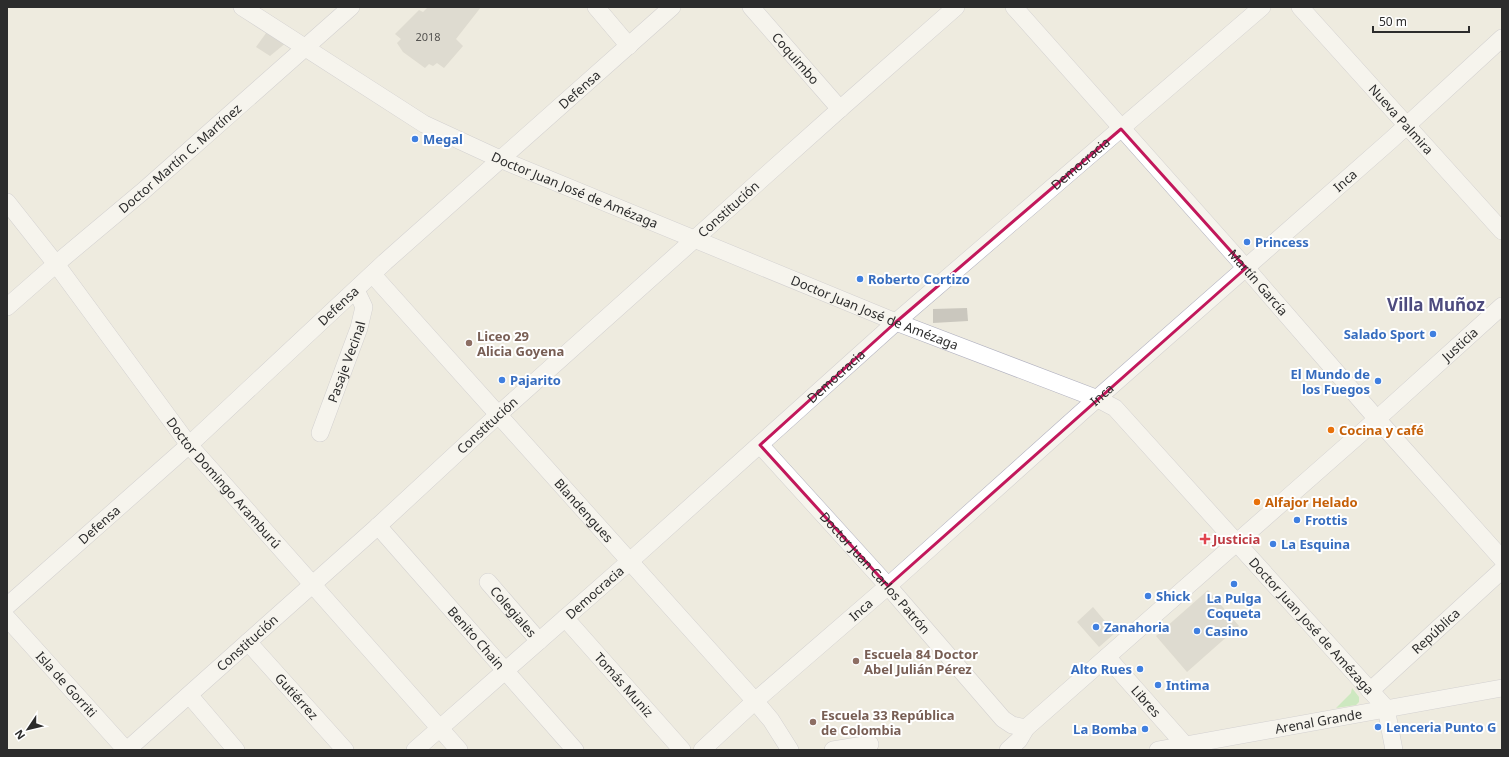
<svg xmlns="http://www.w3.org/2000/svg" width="1509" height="757" viewBox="0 0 1509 757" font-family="'Noto Sans',sans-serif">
	<rect width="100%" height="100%" fill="#eeebdf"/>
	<polygon fill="#a5e59b" points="1352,688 1359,697 1359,702 1356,705 1336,708 1351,693"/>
	<g fill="#cac7be">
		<polygon points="428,7 481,7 456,39 463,46 444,68 437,63 433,66 429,64 425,68 403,52 397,43 401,39 395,34 419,10 423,12"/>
		<polygon points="269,29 287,42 270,56 256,47"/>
		<polygon points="967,308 968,321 933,323 933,309"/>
		<polygon points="1208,590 1239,626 1187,672 1156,636"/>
		<polygon points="1093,607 1115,633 1099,647 1077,622"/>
	</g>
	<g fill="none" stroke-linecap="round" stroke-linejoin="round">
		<defs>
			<g id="minor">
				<path id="s1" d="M 242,7 L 424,124 L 502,160 L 896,322 L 1098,399 L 1115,408 L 1386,708 L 1394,750"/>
				<polyline points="596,7 629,46"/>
				<path id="s2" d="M 751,7 L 840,109"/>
				<path id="s3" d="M 1014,7 L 1246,268 L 1377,419 L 1502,559"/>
				<path id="s4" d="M 1300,7 L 1502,231"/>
				<path id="s5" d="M 7,202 L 56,264 L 189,445 L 459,750"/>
				<path id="s6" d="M 373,275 L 755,701 L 771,720 L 790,750"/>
				<path id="s7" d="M 7,307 L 56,264 L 142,192 L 351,7"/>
				<path id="s8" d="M 320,433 L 359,328 L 364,307 L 356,290"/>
				<path id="s9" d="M 760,445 L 888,586 L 1003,719 L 1012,725 L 1026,728"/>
				<path id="s10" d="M 378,526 L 575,750"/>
				<path id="s11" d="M 488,582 L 539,641"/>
				<path id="s12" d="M 7,606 L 189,445 L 385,262 L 672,7"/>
				<path id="s13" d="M 7,618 L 126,750"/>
				<path id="s14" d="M 565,618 L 682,750"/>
				<path id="s15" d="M 248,642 L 345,750"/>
				<path id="s16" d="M 1107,657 L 1185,745"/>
				<path id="s17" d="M 1370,691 L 1502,570"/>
				<polyline points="190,696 236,750"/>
				<path id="s18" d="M 127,750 L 378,526 L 499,414 L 840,109 L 956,7"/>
				<path id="s19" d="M 415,750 L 629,562 L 896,322 L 1262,7"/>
				<path id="s20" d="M 702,750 L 755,701 L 888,586 L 1083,411 L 1391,140 L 1502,38"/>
				<polyline points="833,750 870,744"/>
				<path id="s21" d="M 1008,750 L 1019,740 L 1026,728 L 1377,419 L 1502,306"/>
				<path id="s22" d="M 1158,750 L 1502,688"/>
			</g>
		</defs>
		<use href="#minor" stroke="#b2b2c0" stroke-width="18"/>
		<use href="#minor" stroke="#fff" stroke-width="17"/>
	</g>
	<path d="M0 0H1509V757H0ZM 1121,129 L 1246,268 L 888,586 L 760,445 L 896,322 Z" fill="#eeebdf" fill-opacity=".55" fill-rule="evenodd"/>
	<path fill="none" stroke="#c2185b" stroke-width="3" stroke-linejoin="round" d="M 1121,129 L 1246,268 L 888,586 L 760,445 L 896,322 Z"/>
	<g fill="#3f7fe0" stroke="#fff" stroke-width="1.5">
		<circle cx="415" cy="139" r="4"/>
		<circle cx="1247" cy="242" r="4"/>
		<circle cx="860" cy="279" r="4"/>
		<circle cx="1433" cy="334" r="4"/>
		<circle cx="502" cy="380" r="4"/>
		<circle cx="1378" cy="381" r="4"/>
		<circle cx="1297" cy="520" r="4"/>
		<circle cx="1273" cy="544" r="4"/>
		<circle cx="1234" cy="584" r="4"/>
		<circle cx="1148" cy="596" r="4"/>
		<circle cx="1096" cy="627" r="4"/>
		<circle cx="1197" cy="631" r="4"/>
		<circle cx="1140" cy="669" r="4"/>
		<circle cx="1158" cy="685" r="4"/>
		<circle cx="1378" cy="727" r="4"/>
		<circle cx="1145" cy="729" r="4"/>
	</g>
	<g fill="#8d6e63" stroke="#fff" stroke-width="1.5">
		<circle cx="469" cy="343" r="4"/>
		<circle cx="856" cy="661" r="4"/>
		<circle cx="813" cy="722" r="4"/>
	</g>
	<g fill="#e8710a" stroke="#fff" stroke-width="1.5">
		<circle cx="1331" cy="430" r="4"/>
		<circle cx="1257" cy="502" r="4"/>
	</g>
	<path fill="#e0444e" stroke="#fff" stroke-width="1.5" d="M1203 533h4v4h4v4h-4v4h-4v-4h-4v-4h4z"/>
	<g text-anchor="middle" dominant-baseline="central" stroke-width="4" stroke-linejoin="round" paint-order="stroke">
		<g font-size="11" fill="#545350">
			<text x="428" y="36">2018</text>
		</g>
		<g font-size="13" fill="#2c2c2c" stroke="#fff">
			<text stroke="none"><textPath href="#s2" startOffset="68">Coquimbo</textPath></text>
			<text stroke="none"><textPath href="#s12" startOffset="771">Defensa</textPath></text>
			<text stroke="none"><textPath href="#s4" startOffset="151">Nueva Palmira</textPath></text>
			<text stroke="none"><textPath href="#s7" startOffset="228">Doctor Martín C. Martínez</textPath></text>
			<text stroke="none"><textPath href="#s19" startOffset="887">Democracia</textPath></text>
			<text stroke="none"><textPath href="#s20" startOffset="859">Inca</textPath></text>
			<text stroke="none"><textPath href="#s1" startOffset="381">Doctor Juan José de Amézaga</textPath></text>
			<text stroke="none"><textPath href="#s18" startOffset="809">Constitución</textPath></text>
			<text stroke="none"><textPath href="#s3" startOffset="368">Martín García</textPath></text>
			<text stroke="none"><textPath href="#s12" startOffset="447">Defensa</textPath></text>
			<text stroke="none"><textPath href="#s1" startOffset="705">Doctor Juan José de Amézaga</textPath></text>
			<text stroke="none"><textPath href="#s21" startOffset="608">Justicia</textPath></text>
			<text stroke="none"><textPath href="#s8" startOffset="76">Pasaje Vecinal</textPath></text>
			<text stroke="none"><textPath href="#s19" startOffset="563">Democracia</textPath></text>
			<text stroke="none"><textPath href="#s20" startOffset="535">Inca</textPath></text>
			<text stroke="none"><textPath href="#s18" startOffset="485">Constitución</textPath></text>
			<text stroke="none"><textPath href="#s5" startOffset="355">Doctor Domingo Aramburú</textPath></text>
			<text stroke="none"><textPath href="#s6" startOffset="316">Blandengues</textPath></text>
			<text stroke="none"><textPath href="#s12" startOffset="123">Defensa</textPath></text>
			<text stroke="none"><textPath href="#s9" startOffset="172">Doctor Juan Carlos Patrón</textPath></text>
			<text stroke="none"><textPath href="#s19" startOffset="239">Democracia</textPath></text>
			<text stroke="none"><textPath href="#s20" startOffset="212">Inca</textPath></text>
			<text stroke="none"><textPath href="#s11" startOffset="39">Colegiales</textPath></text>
			<text stroke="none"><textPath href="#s1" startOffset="1257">Doctor Juan José de Amézaga</textPath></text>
			<text stroke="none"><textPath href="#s17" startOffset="89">República</textPath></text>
			<text stroke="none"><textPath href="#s10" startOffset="149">Benito Chain</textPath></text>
			<text stroke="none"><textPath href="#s18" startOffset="161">Constitución</textPath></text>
			<text stroke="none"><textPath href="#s13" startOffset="89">Isla de Gorriti</textPath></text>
			<text stroke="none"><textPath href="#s14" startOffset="89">Tomás Muniz</textPath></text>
			<text stroke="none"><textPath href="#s15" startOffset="73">Gutiérrez</textPath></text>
			<text stroke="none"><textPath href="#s16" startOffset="59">Libres</textPath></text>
			<text stroke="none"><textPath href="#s22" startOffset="163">Arenal Grande</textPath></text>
		</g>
		<g font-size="13" font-weight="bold" fill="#366cbe" stroke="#fff" text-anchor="start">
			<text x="423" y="139">Megal</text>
			<text x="1255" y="242">Princess</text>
			<text x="868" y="279">Roberto Cortizo</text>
			<text x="1425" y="334" text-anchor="end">Salado Sport</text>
			<text x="1370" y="374" text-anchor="end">El Mundo de<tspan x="1370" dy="15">los Fuegos</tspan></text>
			<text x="510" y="380">Pajarito</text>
			<text x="1305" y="520">Frottis</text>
			<text x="1281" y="544">La Esquina</text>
			<text x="1156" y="596">Shick</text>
			<text x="1234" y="598" text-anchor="middle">La Pulga<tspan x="1234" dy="15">Coqueta</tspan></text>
			<text x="1104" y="627">Zanahoria</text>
			<text x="1205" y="631">Casino</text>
			<text x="1132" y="669" text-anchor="end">Alto Rues</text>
			<text x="1166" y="685">Intima</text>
			<text x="1386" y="727">Lenceria Punto G</text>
			<text x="1137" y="729" text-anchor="end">La Bomba</text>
		</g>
		<g font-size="13" font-weight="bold" fill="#785e54" stroke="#fff" text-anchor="start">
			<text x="477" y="336">Liceo 29<tspan x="477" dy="15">Alicia Goyena</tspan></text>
			<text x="864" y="654">Escuela 84 Doctor<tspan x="864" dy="15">Abel Julián Pérez</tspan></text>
			<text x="821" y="715">Escuela 33 República<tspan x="821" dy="15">de Colombia</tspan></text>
		</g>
		<g font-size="13" font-weight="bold" fill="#c56008" stroke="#fff" text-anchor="start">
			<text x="1339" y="430">Cocina y café</text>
			<text x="1265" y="502">Alfajor Helado</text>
		</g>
		<g font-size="13" font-weight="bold" fill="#be3a42" stroke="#fff" text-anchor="start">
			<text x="1213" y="539">Justicia</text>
		</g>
		<g font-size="17" font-weight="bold" fill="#4d4b7e" stroke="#fff">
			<text x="1436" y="304">Villa Muñoz</text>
		</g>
	</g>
	<rect width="1509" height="757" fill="none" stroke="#2c2c2c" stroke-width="16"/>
	<g transform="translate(28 729) rotate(235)" stroke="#ffffff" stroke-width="3" paint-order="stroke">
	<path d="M0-3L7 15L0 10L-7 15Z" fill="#2c2c2c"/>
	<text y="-6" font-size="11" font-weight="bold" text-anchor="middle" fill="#2c2c2c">N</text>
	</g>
	<path d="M1373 26v6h96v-6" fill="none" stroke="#2c2c2c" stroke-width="2"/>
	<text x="1379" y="26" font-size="12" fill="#2c2c2c" stroke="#ffffff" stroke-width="3" paint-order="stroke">50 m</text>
</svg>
